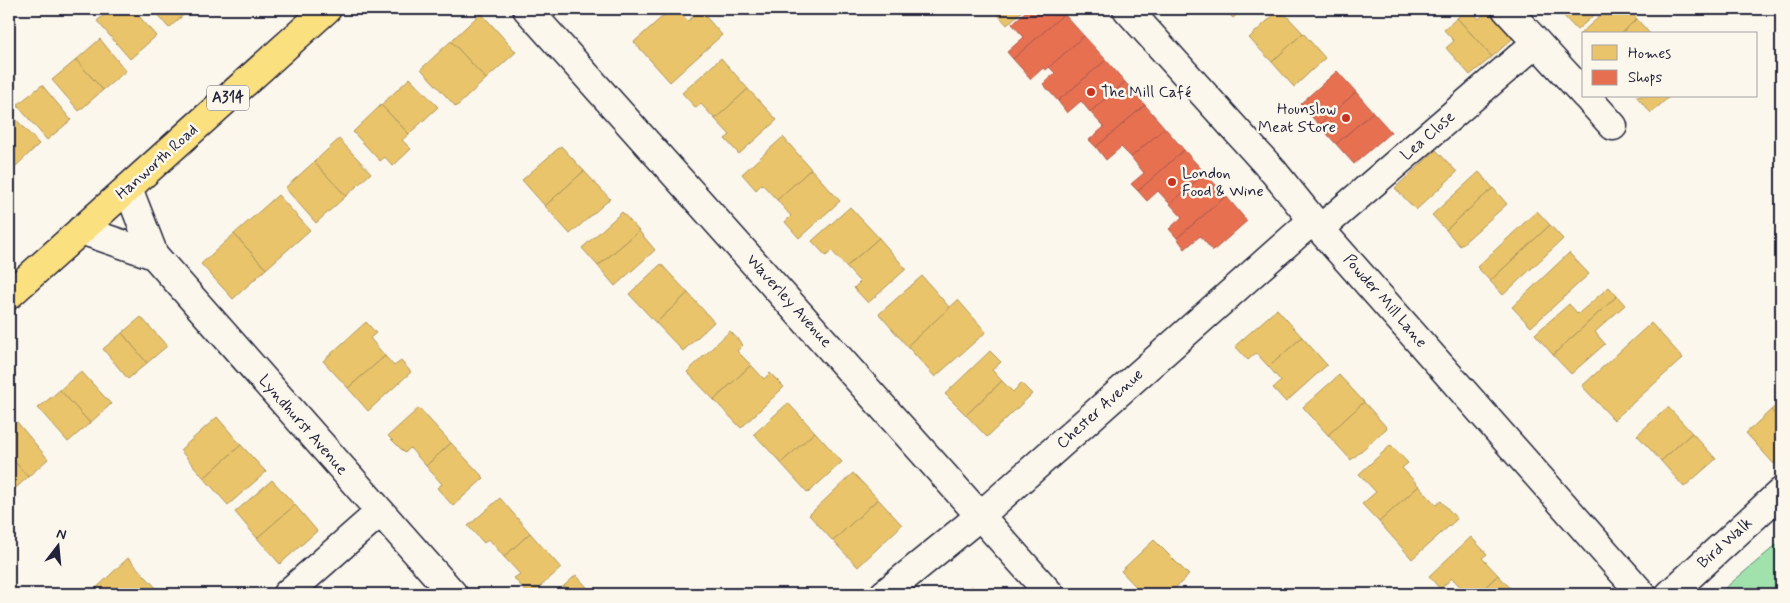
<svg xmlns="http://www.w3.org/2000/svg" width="1790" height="603" viewBox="0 0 1790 603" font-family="Mynerve,sans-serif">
	<rect width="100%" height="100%" fill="#fbf7ec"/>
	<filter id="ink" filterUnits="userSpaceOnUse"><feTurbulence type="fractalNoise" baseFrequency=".02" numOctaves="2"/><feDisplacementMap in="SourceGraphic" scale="10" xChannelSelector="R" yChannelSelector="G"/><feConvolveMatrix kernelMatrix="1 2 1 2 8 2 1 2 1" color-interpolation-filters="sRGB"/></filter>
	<g filter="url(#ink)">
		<polygon fill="#a1e2ac" stroke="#628274" points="1781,541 1781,594 1718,594"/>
		<g fill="#e9c46a" stroke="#ad935c">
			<polygon points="111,9 133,9 156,36 130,59 97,21"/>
			<polygon points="152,9 188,9 189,10 169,28"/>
			<polygon points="671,9 677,9 688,21 700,10 722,35 670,82 634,42"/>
			<polygon points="993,9 1024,9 1007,25"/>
			<polygon points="1224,9 1243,9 1233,18"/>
			<polygon points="1280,9 1303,33 1272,62 1249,38"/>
			<polygon points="1467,9 1470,9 1479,19 1488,10 1513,38 1492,57 1457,18"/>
			<polygon points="1562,9 1601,9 1577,30 1559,11"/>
			<polygon points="1608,9 1628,9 1637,19 1620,34 1584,34 1584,38 1580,34"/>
			<polygon points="481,13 516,52 486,79 451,41"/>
			<polygon points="1457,18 1492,57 1470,75 1446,48 1454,41 1444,30"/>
			<polygon points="1637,19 1650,34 1620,34"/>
			<polygon points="1303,33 1325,58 1294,87 1272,62"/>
			<polygon points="100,39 126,71 103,90 76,60"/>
			<polygon points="451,41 486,79 456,107 421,69"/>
			<polygon points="721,58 748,89 715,119 701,104 696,108 682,93"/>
			<polygon points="76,60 103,90 79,111 52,80"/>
			<polygon points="410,78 438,107 409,134 381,105"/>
			<polygon points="42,85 71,120 47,140 17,105"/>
			<polygon points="748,89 777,120 739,154 725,139 730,135 715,119"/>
			<polygon points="1636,96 1670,96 1651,113"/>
			<polygon points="381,105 409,134 402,140 411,149 393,166 385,157 380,161 353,132"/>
			<polygon points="11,114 39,144 15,167 9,160 9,117"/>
			<polygon points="783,137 811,169 777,200 762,184 756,190 742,174"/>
			<polygon points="339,139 371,173 346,196 314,162"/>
			<polygon points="561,146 584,171 545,206 522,180"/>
			<polygon points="1436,150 1457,172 1416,210 1395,188"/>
			<polygon points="9,160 15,167 9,172"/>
			<polygon points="314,162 346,196 316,223 285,188"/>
			<polygon points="811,169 840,201 799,238 785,222 791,216 777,200"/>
			<polygon points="584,171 610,199 570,234 545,206"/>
			<polygon points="1479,172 1493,188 1446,230 1432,215"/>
			<polygon points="1493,188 1507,204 1460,246 1446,230"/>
			<polygon points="278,195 310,230 266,269 234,234"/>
			<polygon points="850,207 879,238 846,267 832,251 826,256 812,241"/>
			<polygon points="1537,211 1550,225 1490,281 1477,267"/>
			<polygon points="622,212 639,231 598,266 582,248"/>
			<polygon points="1550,225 1563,239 1503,295 1490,281"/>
			<polygon points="639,231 655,250 615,286 598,266"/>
			<polygon points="234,234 266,269 233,299 201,264"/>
			<polygon points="879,238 906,269 868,303 854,288 860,282 846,267"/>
			<polygon points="1569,253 1589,274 1531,327 1512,307"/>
			<polygon points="661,264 688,293 656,323 629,294"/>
			<polygon points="922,276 950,308 907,346 879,314"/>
			<polygon points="1609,287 1617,296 1553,355 1535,334 1569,304 1578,314"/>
			<polygon points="688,293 714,322 683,351 656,323"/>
			<polygon points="1617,296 1625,305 1595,332 1605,344 1571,374 1553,355"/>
			<polygon points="958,300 986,332 935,377 907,346"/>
			<polygon points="1277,309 1302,337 1269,367 1256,353 1248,360 1235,346"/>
			<polygon points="141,317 167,346 147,363 122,333"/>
			<polygon points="366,322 376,333 370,338 385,356 348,388 323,361"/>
			<polygon points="1651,323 1683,358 1614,420 1582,386"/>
			<polygon points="730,331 743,345 737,351 751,365 714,400 687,372"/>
			<polygon points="122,333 147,363 128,379 103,349"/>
			<polygon points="1302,337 1327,365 1286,402 1273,388 1281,381 1269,367"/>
			<polygon points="990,351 1001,362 992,370 1002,381 966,415 945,394"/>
			<polygon points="385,356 394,366 401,361 411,372 368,411 348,388"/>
			<polygon points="751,365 764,379 770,373 784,387 741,428 714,400"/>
			<polygon points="81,371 111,404 90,423 60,390"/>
			<polygon points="1339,375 1364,402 1328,435 1303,407"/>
			<polygon points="1002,381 1013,392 1021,383 1032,394 987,437 966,415"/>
			<polygon points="60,390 90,423 68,442 38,408"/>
			<polygon points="1781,401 1781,421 1771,410"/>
			<polygon points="1364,402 1387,428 1351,460 1328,435"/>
			<polygon points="788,403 815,432 781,463 754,434"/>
			<polygon points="1668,407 1692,433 1661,461 1637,435"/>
			<polygon points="419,408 451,443 426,466 410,448 405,453 388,436"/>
			<polygon points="1771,410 1781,421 1781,457 1774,464 1746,433"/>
			<polygon points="217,417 241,445 204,478 180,450"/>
			<polygon points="17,422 48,459 28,477 9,455 9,429"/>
			<polygon points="815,432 842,462 808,493 781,463"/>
			<polygon points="1692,433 1716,459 1684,487 1661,461"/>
			<polygon points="451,443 484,478 453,506 437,488 442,484 426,466"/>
			<polygon points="241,445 266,472 228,505 204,478"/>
			<polygon points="1391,445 1408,463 1402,468 1419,486 1379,522 1362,504 1376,492 1359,474"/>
			<polygon points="9,455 28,477 9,494"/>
			<polygon points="853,473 878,499 833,541 809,515"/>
			<polygon points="272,480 295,505 257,538 235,512"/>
			<polygon points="1419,486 1436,505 1441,501 1457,519 1412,559 1379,522"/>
			<polygon points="500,498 530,533 504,557 489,539 484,543 468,526"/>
			<polygon points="878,499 902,525 858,567 833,541"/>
			<polygon points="295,505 317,531 280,564 257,538"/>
			<polygon points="530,533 561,568 532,594 528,594 514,578 520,574 504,557"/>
			<polygon points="1471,537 1487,554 1482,558 1498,575 1478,594 1467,594 1452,578 1440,589 1429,576"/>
			<polygon points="1154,540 1189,575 1169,594 1143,594 1121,571"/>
			<polygon points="128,558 162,594 90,594"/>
			<polygon points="576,575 593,594 555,594"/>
			<polygon points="1498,575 1515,593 1519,588 1526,594 1478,594"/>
			<polygon points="972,586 979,594 963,594"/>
		</g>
		<g fill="#e76f51" stroke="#ac584a">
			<polygon points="1028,9 1060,9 1064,14 1013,59 1007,52 1024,37 1012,24"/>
			<polygon points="1064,14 1084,36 1046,70 1043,68 1031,79 1013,59"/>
			<polygon points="1084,36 1106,60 1058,101 1043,84 1055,73 1049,67"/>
			<polygon points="1106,60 1125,82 1090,112 1081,101 1067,113 1058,101"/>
			<polygon points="1337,71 1356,92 1319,125 1300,104"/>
			<polygon points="1125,82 1145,105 1096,147 1089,140 1104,127 1090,112"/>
			<polygon points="1356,92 1373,112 1336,144 1319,125"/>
			<polygon points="1145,105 1165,128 1131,157 1121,147 1106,160 1096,147"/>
			<polygon points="1373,112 1391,132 1354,164 1336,144"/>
			<polygon points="1165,128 1184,150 1138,191 1131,184 1144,173 1131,157"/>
			<polygon points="1184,150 1205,173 1170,204 1158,191 1147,201 1138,191"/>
			<polygon points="1205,173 1226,196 1177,238 1169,229 1182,217 1170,204"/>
			<polygon points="1226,196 1247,221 1213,251 1200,236 1185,249 1177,238"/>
		</g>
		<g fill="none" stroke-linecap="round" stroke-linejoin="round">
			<defs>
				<g id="street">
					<polyline points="527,9 1050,594"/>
					<polyline points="1506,9 1584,94"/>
					<polyline points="1586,96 1613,126"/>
					<polyline points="128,188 154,255 453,594"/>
					<polyline points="1320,229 1536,43"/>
					<polyline points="81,230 154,255"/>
					<polyline points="287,594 380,512"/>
					<polyline points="884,594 981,515 1313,220"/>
					<polyline points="1670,594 1781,492"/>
				</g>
				<polyline id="secondary" points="1127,9 1274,172 1320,229 1642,594"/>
				<polyline id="primary" points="9,295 327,9"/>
			</defs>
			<use href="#street" stroke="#22223b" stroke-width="31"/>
			<use href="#secondary" stroke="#22223b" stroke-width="31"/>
			<use href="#primary" stroke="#22223b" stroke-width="31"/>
			<use href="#street" stroke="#fbf7ec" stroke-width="28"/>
			<use href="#secondary" stroke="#fbf7ec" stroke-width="28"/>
			<use href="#primary" stroke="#fbe080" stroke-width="28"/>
		</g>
	</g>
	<g fill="#c8321e" stroke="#fbf7ec" stroke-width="2">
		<circle cx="1091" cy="92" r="5"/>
		<circle cx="1346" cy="118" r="5"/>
		<circle cx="1172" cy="182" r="5"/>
	</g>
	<g text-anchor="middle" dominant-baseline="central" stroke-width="5" stroke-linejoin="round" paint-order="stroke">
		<rect fill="#fbf7ec" stroke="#636270" stroke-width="1" x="207" y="85.5" width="42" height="25" rx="4"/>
		<g font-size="15" font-weight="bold" fill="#22223b">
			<text x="228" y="98">A314</text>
		</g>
		<g font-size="16" fill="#22223b" stroke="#fbf7ec" text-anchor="start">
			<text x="1101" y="92">The Mill Café</text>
			<text x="1336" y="109" text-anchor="end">Hounslow<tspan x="1336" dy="18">Meat Store</tspan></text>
			<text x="1182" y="173">London<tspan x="1182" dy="18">Food &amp; Wine</tspan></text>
		</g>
		<g font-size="16" fill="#22223b" stroke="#fbf7ec">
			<text transform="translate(1428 136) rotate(-41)">Lea Close</text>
			<text transform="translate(157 162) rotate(-42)">Hanworth Road</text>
			<text transform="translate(789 301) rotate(48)">Waverley Avenue</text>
			<text transform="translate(1385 301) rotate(49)">Powder Mill Lane</text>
			<text transform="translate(1100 409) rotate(-42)">Chester Avenue</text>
			<text transform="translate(303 425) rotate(49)">Lyndhurst Avenue</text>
			<text transform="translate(1725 543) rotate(-42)">Bird Walk</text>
		</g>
	</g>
	<rect width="1790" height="603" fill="none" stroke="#fbf7ec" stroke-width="30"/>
	<rect x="15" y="15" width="1760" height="573" fill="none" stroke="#22223b" stroke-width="2" filter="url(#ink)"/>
	<rect x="1582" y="32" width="175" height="65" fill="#fbf7ec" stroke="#a4a2a5"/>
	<rect x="1592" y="45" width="25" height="15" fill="#e9c46a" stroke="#a4a2a5"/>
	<text x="1628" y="58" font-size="15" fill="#22223b">Homes</text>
	<rect x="1592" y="70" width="25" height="15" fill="#e76f51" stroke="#a4a2a5"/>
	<text x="1628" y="82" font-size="15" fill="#22223b">Shops</text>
	<g transform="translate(58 546) rotate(16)" stroke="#fbf7ec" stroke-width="4" paint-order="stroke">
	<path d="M0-4L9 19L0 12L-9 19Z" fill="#22223b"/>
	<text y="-8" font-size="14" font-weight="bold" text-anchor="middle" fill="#22223b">N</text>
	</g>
</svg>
